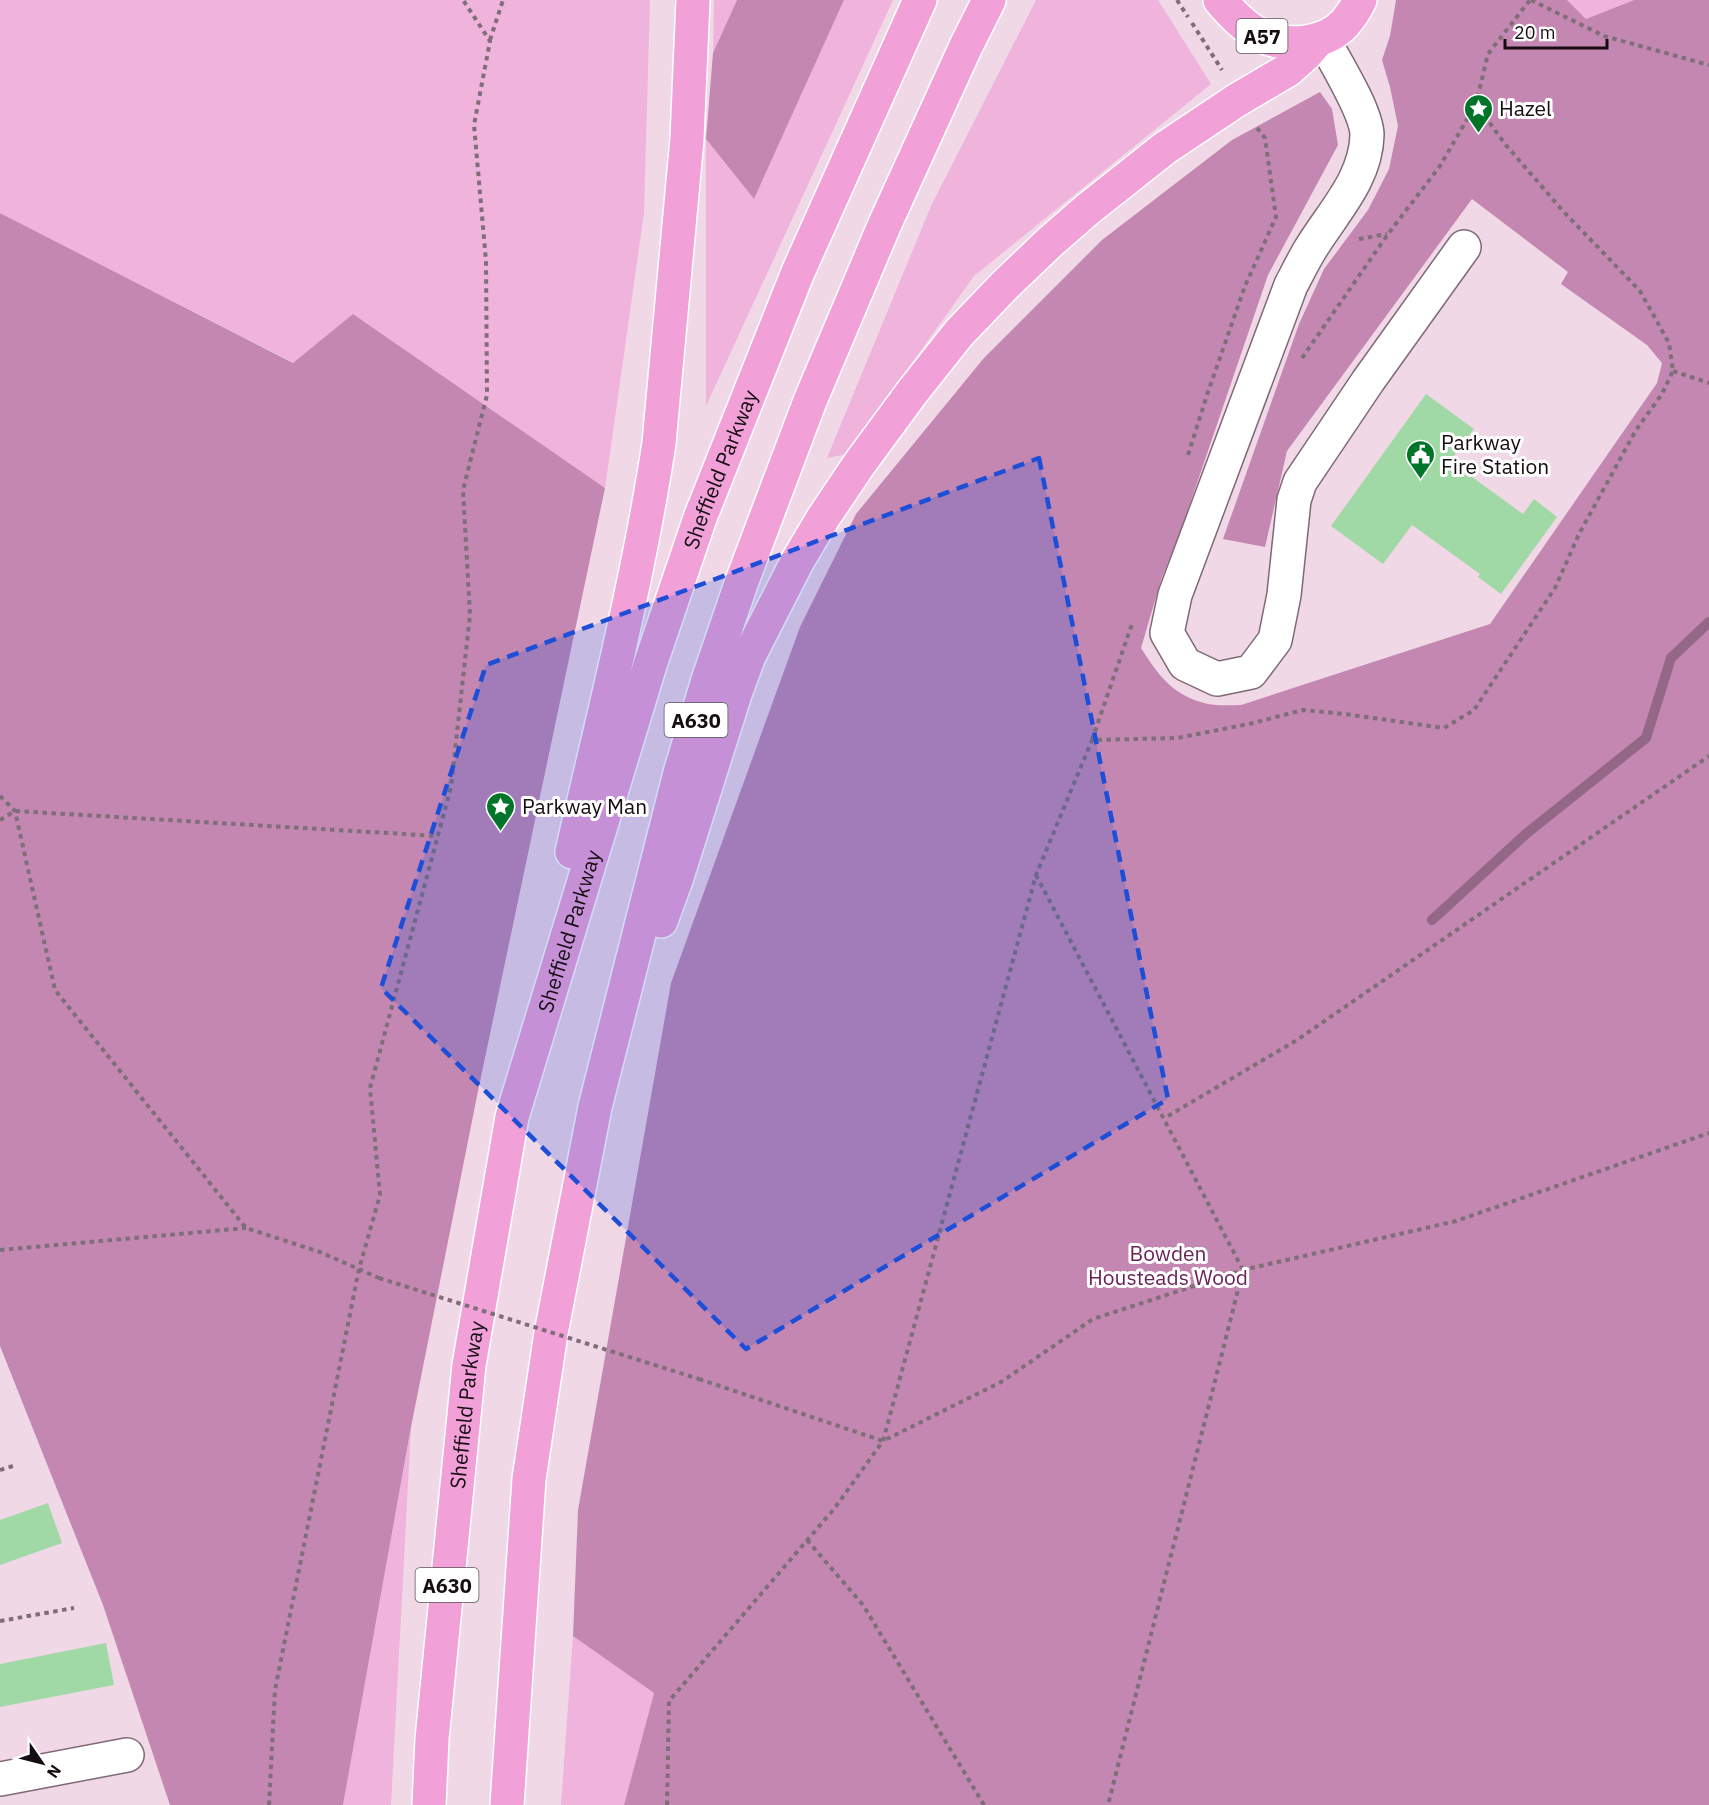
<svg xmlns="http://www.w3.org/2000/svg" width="1709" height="1805" viewBox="0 0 1709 1805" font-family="'IBM Plex Sans',sans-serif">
	<rect width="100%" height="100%" fill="#f0d8e7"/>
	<g fill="#efb3dc">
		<polygon points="0,0 650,0 644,213 605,488 353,314 294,363 0,213"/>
		<polygon points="714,0 737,0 713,53"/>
		<polygon points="844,0 893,0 706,406 706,139 754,199"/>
		<polygon points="1036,0 1158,0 1211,84 974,276 847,454 827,458 931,206"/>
		<polygon points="1567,0 1634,0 1586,19"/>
		<polygon points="411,1427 391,1805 343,1805"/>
		<polygon points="573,1636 654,1693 624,1805 561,1805"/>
	</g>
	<g fill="#c487b1">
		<polygon points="737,0 844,0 754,199 706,139 713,53"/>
		<path d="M 1396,0 L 1567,0 L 1586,19 L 1634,0 L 1709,0 L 1709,1805 L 624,1805 L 654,1693 L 573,1636 L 578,1510 L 671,983 L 800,627 L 856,514 L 984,358 L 1102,240 L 1232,140 L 1320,92 L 1332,109 L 1338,145 L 1268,275 L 1181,530 L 1161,580 L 1141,648 C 1159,676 1173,696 1208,704 C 1218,706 1230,705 1241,705 L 1490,624 L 1657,383 L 1662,363 L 1647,345 L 1561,284 L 1568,272 L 1472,199 L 1287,451 L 1265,547 L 1223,539 L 1299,324 L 1324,269 L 1368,210 L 1389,169 L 1398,126 L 1390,87 L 1382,60 L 1390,36 Z"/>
		<polygon points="0,213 293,363 353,314 605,488 478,1091 411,1427 343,1805 170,1805 103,1605 0,1346"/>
	</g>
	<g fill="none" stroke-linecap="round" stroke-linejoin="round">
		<polyline stroke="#946786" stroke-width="10" points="1432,920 1527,833 1646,738 1671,658 1709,622"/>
	</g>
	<g fill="#a0d9a6">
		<polygon points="1426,394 1474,429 1450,461 1523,514 1534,499 1557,517 1501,594 1478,577 1480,574 1412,525 1383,564 1331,526"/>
		<polygon points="48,1503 62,1543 0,1565 0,1520"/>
		<polygon points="106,1643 114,1685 0,1707 0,1664"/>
	</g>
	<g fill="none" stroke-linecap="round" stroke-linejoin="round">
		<defs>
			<g id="minor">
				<path d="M 1323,39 C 1334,60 1367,112 1367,135 C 1366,178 1335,210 1313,245 C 1305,257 1298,272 1291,285 L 1175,595 L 1167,633 L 1185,664 L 1217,679 L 1251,672 L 1275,640 L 1284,595 L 1294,500 L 1300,482 L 1368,381 L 1464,247"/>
				<polyline points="0,1779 127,1755"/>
			</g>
			<g id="highway">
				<path d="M 1220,0 C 1231,13 1243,26 1258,34 C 1284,48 1324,46 1345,23 C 1351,16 1356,8 1360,0"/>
				<path d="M 572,852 C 603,716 638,581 659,443 L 687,139 L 693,0"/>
				<polyline points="661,921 677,877 735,694 749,656 798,560 823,518 860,463 913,391 959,333 1005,285 1050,242 1088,209 1165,148 1237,100 1288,70 1305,55 1317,41"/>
				<path id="s1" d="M 429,1805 L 432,1739 L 469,1365 L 512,1117 L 650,665 L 700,518 L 798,272 L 920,0"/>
				<polyline points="507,1805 529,1479 551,1333 595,1107 680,773 708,680 742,581 810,401 884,226 966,46 989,0"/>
			</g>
		</defs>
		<use href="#minor" stroke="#7f6977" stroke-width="36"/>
		<use href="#highway" stroke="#fff" stroke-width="36"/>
		<g stroke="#7e6e78" stroke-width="4" stroke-dasharray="4.5 4.5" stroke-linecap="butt">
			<polyline points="1177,0 1188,17"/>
			<polyline points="1531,0 1604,36 1709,65"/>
			<polyline points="1192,23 1222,70"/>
			<polyline points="490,40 503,0"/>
			<polyline points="1359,239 1387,234"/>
			<polyline points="1302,358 1388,234 1440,166 1476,104 1488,54 1530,0"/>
			<polyline points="1673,371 1709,383"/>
			<polyline points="1188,455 1207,395 1245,286 1276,217 1265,138 1257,128"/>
			<polyline points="1092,740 1132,624"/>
			<polyline points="0,796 15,811 55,990 246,1228 320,1252 379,1278"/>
			<polyline points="0,820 15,811 438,836"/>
			<polyline points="1036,875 1243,1270 1108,1805"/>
			<polyline points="1168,1116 1297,1040 1709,756"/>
			<polyline points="0,1250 246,1228"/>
			<polyline points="699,1379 883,1441 1001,1382 1093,1319 1243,1270 1456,1221 1709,1133"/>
			<polyline points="0,1470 16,1465"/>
			<polyline points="807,1540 863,1605 984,1805"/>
			<polyline points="0,1621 74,1608"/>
			<polyline points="269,1805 275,1690 359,1269 380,1195 370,1088 451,787 470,615 463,490 487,395 486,261 474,125 490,41 463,0"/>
			<polyline points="667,1805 669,1701 834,1509 883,1441 1036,875 1092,740 1177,738 1249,724 1303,710 1345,714 1444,728 1474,710 1555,588 1579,534 1636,430 1662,394 1673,371 1669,343 1640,291 1563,211 1505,144 1476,104"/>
		</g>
		<use href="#minor" stroke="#fff" stroke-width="33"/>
		<use href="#highway" stroke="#f1a0d8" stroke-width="33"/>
		<polyline stroke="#7e6e78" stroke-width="4" stroke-dasharray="4.5 4.5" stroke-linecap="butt" points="379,1278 699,1379"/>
	</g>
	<path fill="#1d4ed8" fill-opacity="0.2" stroke="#1d4ed8" stroke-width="4.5" stroke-dasharray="12 8" stroke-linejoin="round" d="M 1039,458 L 1168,1099 L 746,1349 L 381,988 L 486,665 Z"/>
	<defs>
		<symbol id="sight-pin" viewBox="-11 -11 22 30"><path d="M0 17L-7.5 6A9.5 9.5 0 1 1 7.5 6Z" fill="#007428" stroke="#fff"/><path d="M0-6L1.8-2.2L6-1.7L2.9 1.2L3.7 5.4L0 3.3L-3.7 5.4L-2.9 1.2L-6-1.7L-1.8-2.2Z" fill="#fff"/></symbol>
		<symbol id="civic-pin" viewBox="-11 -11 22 30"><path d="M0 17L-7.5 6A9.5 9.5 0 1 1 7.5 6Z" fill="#007428" stroke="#fff"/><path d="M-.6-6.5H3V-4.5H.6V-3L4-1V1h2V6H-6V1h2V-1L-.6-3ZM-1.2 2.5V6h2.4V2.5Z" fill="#fff"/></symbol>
	</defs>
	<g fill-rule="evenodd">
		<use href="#sight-pin" x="1462" y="92" width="33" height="45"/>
		<use href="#civic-pin" x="1404" y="438" width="33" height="45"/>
		<use href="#sight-pin" x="484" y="790" width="33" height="45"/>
	</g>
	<g text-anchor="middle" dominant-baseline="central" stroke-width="6" stroke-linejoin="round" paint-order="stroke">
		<g fill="#fff" stroke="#5b5659" stroke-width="1.5">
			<rect x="1236.5" y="19" width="51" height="34" rx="4.5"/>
			<rect x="664.5" y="703" width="63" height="34" rx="4.5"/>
			<rect x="415.5" y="1568" width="63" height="34" rx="4.5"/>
		</g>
		<g font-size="20" font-weight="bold" fill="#150d12">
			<text x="1262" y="36">A57</text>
			<text x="696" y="720">A630</text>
			<text x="447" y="1585">A630</text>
		</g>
		<g font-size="21" fill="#150d12" stroke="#fff" text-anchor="start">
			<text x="1499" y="108">Hazel</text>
			<text x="1441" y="442">Parkway<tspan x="1441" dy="24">Fire Station</tspan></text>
			<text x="522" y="806">Parkway Man</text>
		</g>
		<g font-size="21" fill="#150d12" stroke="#fff">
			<text stroke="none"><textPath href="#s1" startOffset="1374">Sheffield Parkway</textPath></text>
			<text stroke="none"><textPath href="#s1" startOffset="888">Sheffield Parkway</textPath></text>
			<text stroke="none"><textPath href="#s1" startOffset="402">Sheffield Parkway</textPath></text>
		</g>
		<g font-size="21" fill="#6a2258" stroke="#fff">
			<text x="1168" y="1253">Bowden<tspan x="1168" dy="24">Housteads Wood</tspan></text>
		</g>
	</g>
	<g transform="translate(42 1763) rotate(125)" stroke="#ffffff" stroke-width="4.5" paint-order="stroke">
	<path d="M0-4.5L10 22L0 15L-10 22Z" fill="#150d12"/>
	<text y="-9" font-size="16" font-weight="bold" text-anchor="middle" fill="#150d12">N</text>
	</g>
	<path d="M1505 39v9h102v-9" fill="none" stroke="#150d12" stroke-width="3"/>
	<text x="1514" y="39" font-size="18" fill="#150d12" stroke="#ffffff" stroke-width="4.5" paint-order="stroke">20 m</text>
</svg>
